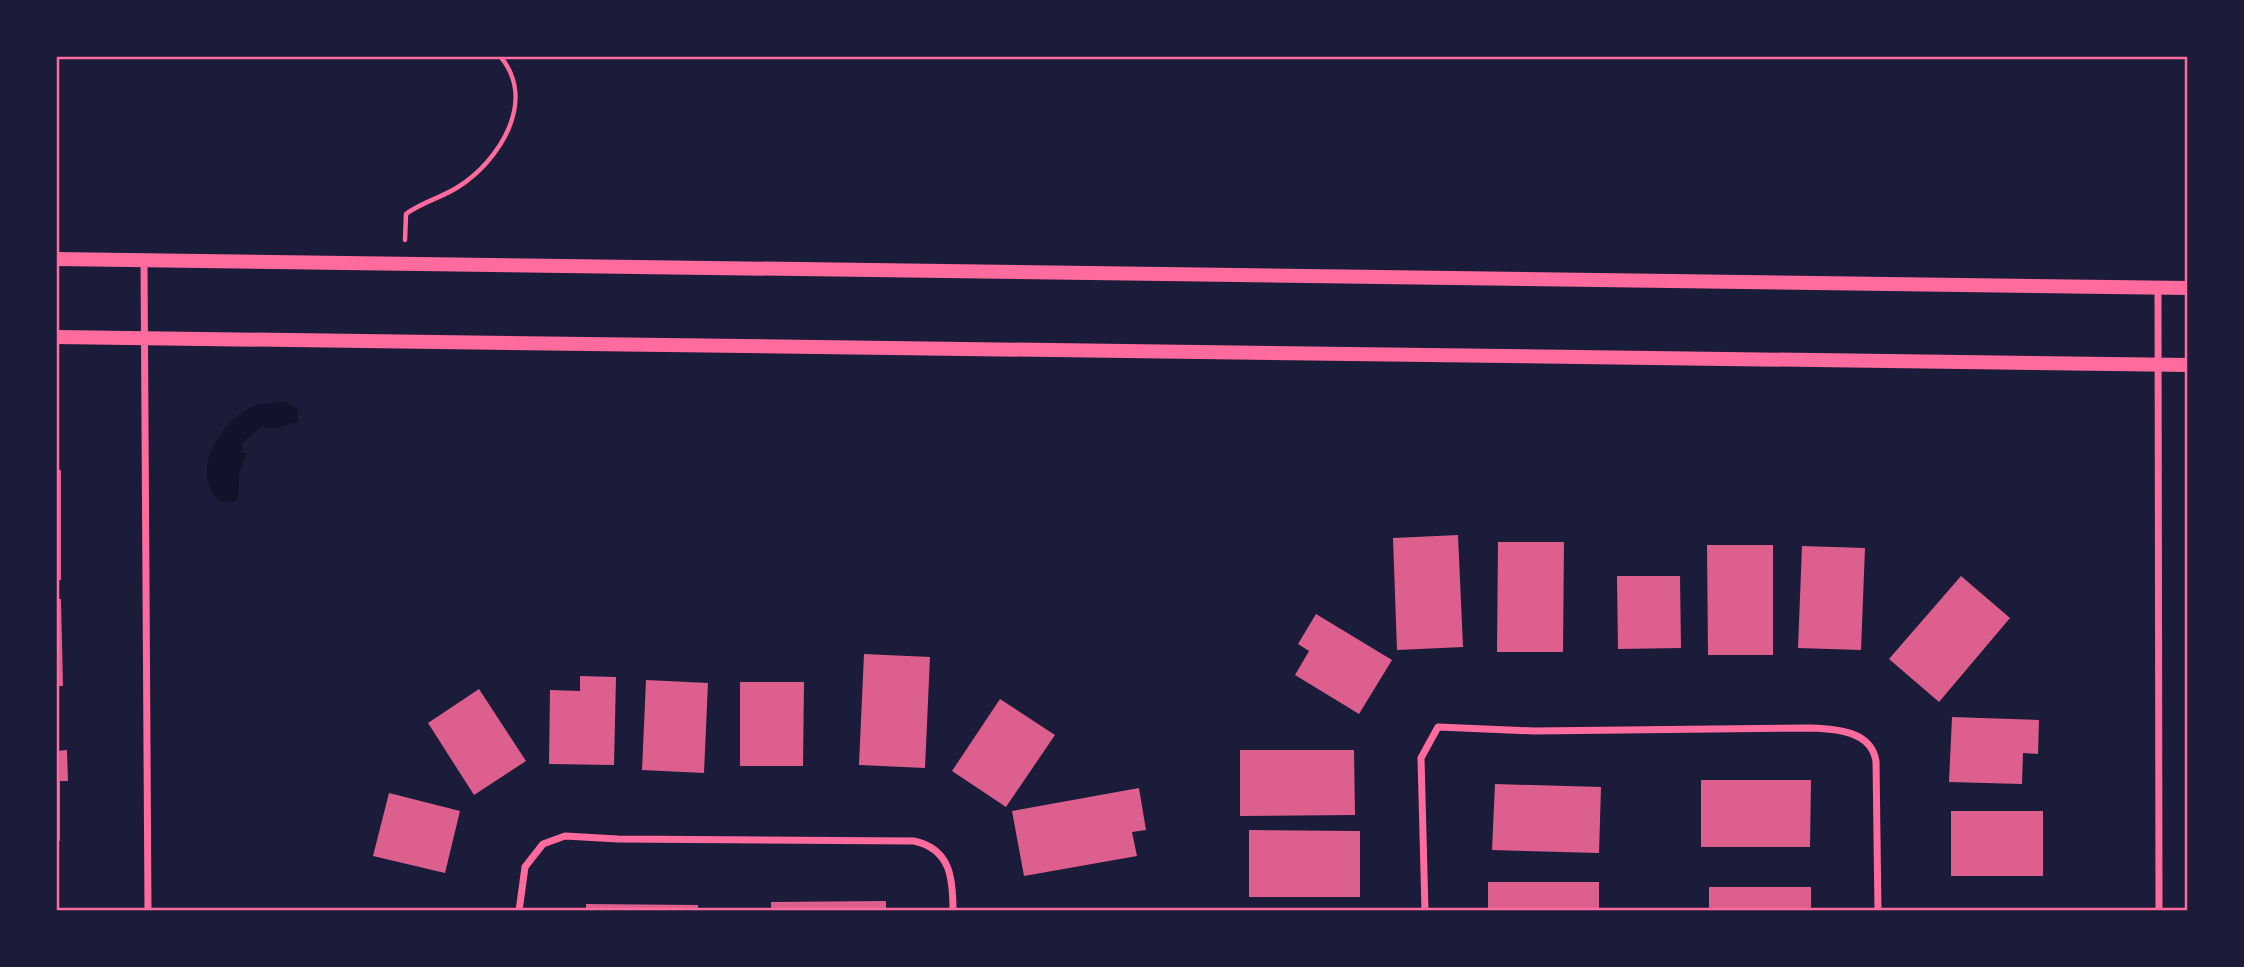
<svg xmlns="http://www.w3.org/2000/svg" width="2244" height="967" viewBox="0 0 2244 967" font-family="'Noto Sans',sans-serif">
	<rect width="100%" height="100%" fill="#1b1b3a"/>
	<path fill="#12122b" d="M 285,402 L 298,409 L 298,422 L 274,429 L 261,427 L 243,442 L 241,452 L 246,454 L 239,475 L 238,498 L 234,502 L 220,501 C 189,475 218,425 248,409 C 260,403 273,403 285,402 Z"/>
	<g fill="#dd5f8e">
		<rect x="56" y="470" width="5" height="110"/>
		<polygon points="1458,535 1463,647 1397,650 1393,538"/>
		<polygon points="1498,542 1564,542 1563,652 1497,652"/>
		<polygon points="1707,545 1773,545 1773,655 1708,655"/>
		<polygon points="1802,546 1865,548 1861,650 1798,648"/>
		<polygon points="1617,576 1680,576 1681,648 1618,649"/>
		<polygon points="1961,576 2010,618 1939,702 1889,659"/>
		<polygon points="56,599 61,599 63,686 56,686"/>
		<polygon points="1316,614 1392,660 1359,714 1295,675 1309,651 1298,644"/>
		<polygon points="864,654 930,657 925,768 859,765"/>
		<polygon points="580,676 616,677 614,765 549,764 550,690 580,691"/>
		<polygon points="646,680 708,683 704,773 642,770"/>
		<polygon points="740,682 804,682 803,766 740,766"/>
		<polygon points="479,689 526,761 474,795 428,723"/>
		<polygon points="1000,699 1055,735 1006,807 952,771"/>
		<polygon points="1952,717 2039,720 2038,754 2023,753 2022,784 1949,782"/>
		<polygon points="67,750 68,781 60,781 60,841 56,841 56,751"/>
		<polygon points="1240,750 1354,750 1355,815 1240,816"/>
		<polygon points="1701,780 1811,780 1810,847 1701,847"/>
		<polygon points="1495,784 1601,787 1599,853 1492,850"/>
		<polygon points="1139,788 1146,830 1132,832 1137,856 1024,876 1012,811"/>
		<polygon points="389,793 460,811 445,873 373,856"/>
		<rect x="1951" y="811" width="92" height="65"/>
		<polygon points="1249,830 1360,831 1360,897 1249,897"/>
		<rect x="1488" y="882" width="111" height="29"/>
		<rect x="1709" y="887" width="102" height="24"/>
		<polygon points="886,901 886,911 771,911 771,902"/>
		<polygon points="586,904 698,905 698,911 586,911"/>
		<rect x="1017" y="908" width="88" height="3"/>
	</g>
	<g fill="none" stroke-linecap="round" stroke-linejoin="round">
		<path stroke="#ff6b9d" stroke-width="4.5" d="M 405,240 L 406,214 C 422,202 441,198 458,187 C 499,161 538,101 500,56"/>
		<g stroke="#ff6b9d" stroke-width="7">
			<polyline points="144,260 148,911"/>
			<polyline points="2158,287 2159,911"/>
			<path d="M 519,911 L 525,867 L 543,844 L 565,836 L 618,839 L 914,841 C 951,849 953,879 953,911"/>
			<path d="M 1425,911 L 1421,758 L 1438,727 L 1534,731 L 1811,728 C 1837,729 1871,731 1876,761 L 1878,911"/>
		</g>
		<g stroke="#ff6b9d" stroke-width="14">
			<polyline points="56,259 2188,288"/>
			<polyline points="56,337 2188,365"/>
		</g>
	</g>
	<rect width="2244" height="967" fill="none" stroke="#1b1b3a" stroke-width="116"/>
	<rect x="58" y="58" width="2128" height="851" fill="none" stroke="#ff6b9d" stroke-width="2.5"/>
</svg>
